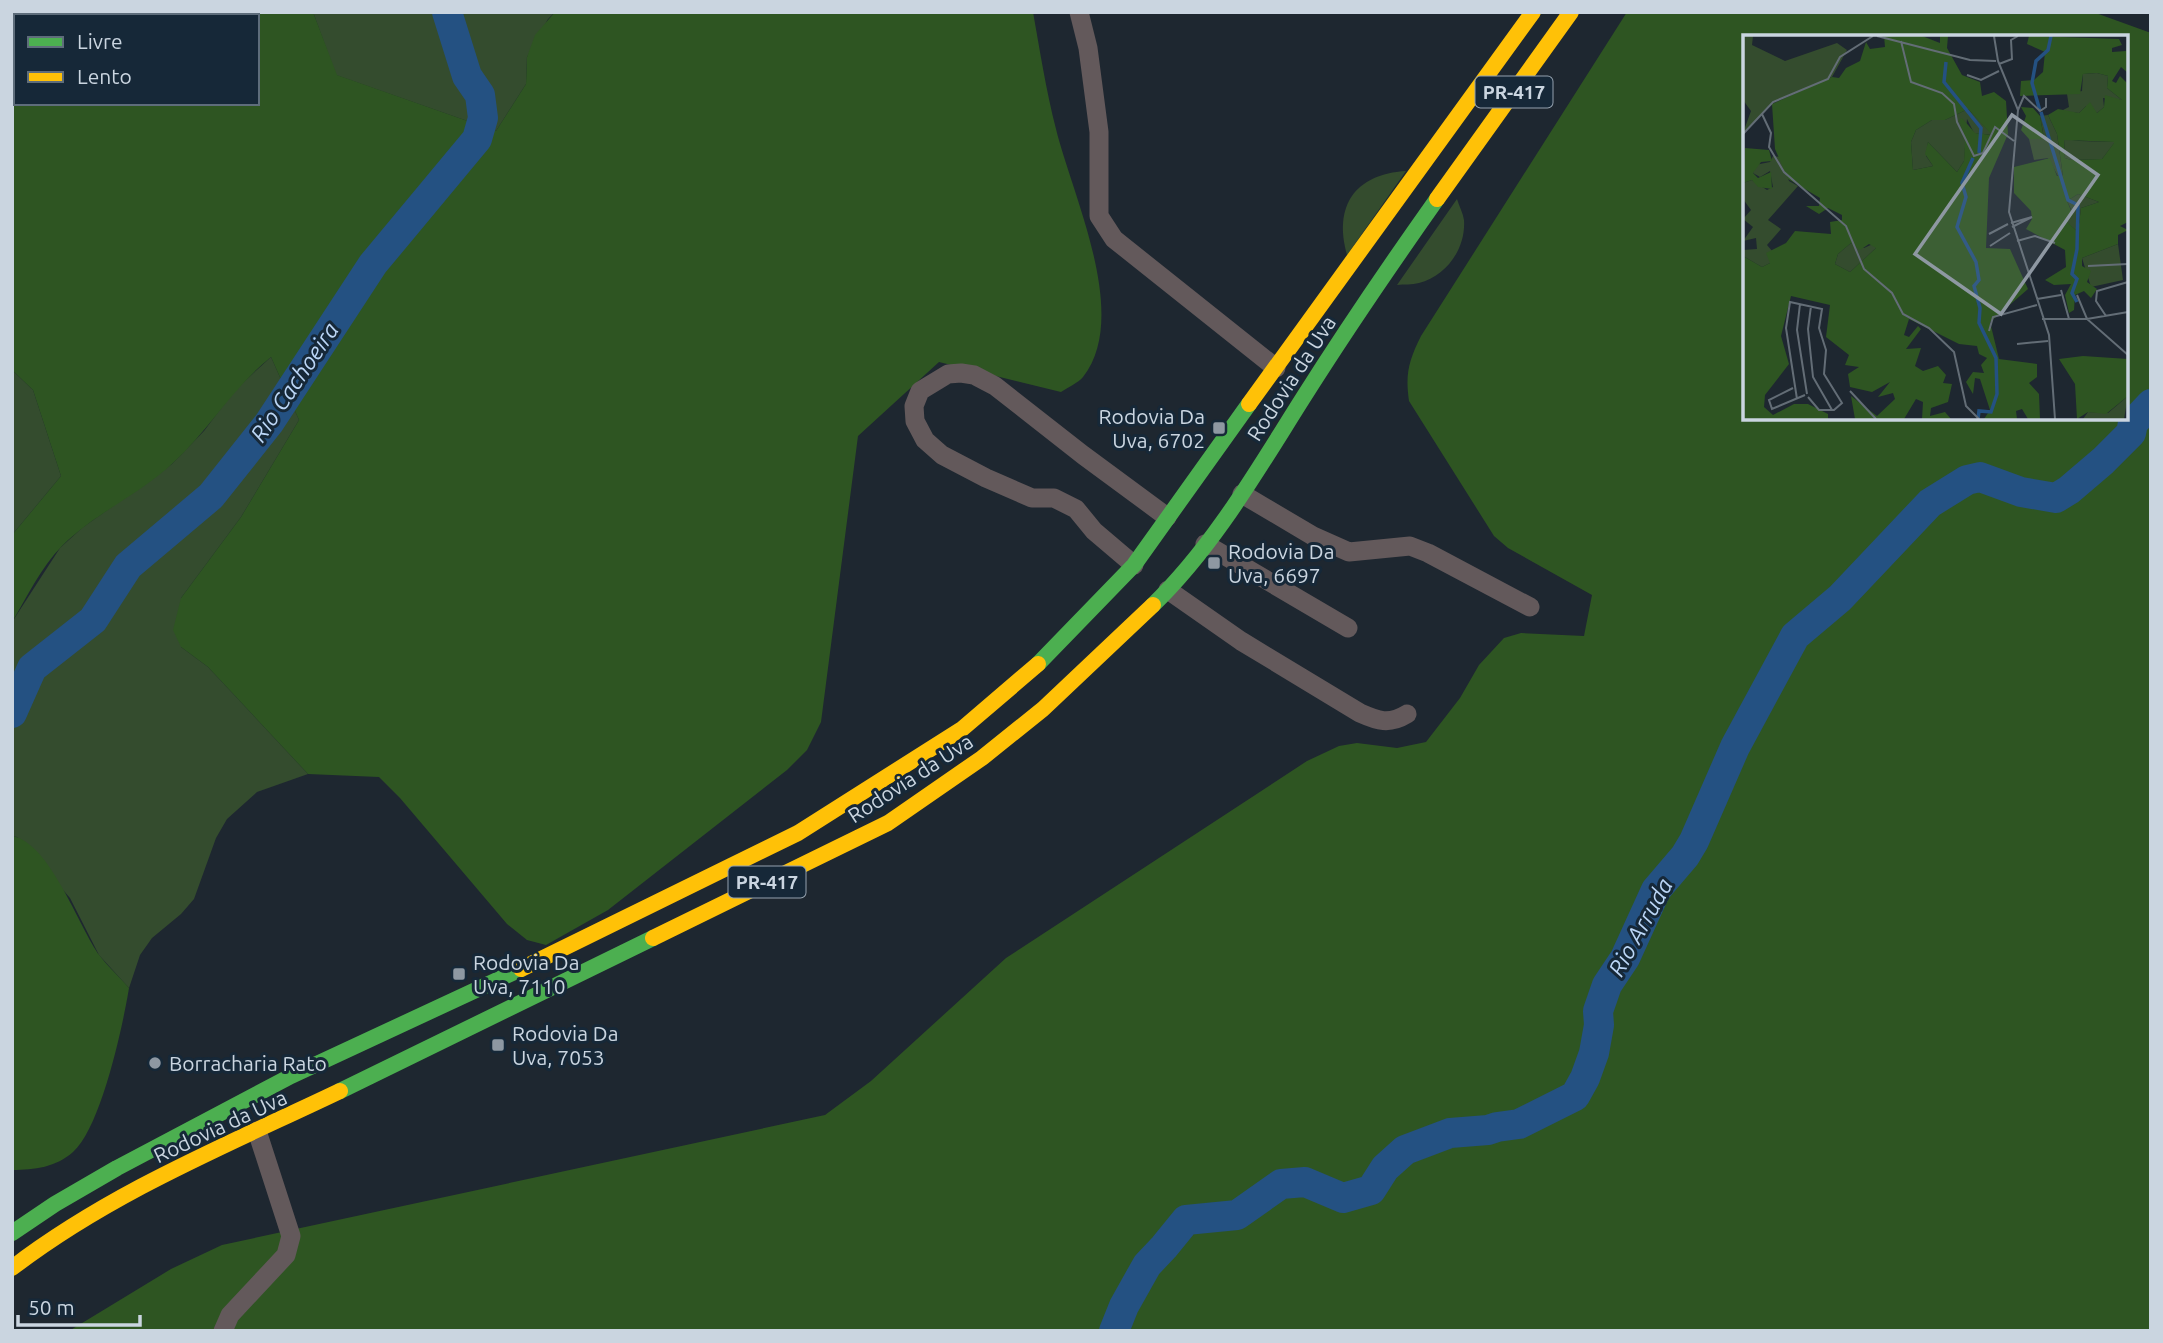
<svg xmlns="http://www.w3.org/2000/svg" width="2163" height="1343" viewBox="0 0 2163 1343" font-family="Ubuntu,sans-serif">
	<rect width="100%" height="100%" fill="#1e2730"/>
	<g fill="#344c2e">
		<polygon points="313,12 555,12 548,19 527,57 526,84 496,131 336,75"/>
		<path d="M 1406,171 L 1347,255 C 1333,206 1355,174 1406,171 Z"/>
		<path d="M 1457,199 C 1459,206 1463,213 1464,220 C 1466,249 1446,276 1419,283 C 1412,285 1404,284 1397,285 Z"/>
		<polygon points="271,357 299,420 241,517 181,598 181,647 208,667 308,774 257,792 227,819 216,838 194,899 181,914 152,938 140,955 129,988 99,955 70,898 17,837 12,836 12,622 60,548 82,528 172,464 204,431 234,391"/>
		<polygon points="12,370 33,390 61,476 12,535"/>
	</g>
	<g fill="#2e5522" fill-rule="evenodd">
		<path d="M 12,12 L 313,12 L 337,75 L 496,131 L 526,84 L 527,57 L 535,35 L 555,12 L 1033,12 C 1040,51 1046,90 1056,129 C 1072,195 1131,316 1083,377 C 1078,383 1068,387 1061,392 L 939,362 L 858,436 L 821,722 L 807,750 L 787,770 L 608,910 L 546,945 L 527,940 L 507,924 L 400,798 L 379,777 L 308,774 L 208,667 L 181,647 L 173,630 L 181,598 L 241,517 L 299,420 L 271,357 C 231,389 210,429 173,463 C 139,495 95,513 62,546 C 41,567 27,597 12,622 L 12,535 L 61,476 L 33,390 L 12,370 ZM 16,16 L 257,16 L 257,103 L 16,103 Z"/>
		<path d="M 1627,12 L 2093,12 L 2151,33 L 2151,1331 L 69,1331 L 171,1269 L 222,1245 L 825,1115 L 871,1081 L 1006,958 L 1307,761 L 1339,746 L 1357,743 L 1397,748 L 1426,742 L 1460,698 L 1479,665 L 1504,638 L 1521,633 L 1584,636 L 1592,595 L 1508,548 L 1494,536 L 1409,401 C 1405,374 1409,360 1421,336 ZM 1745,37 L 2126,37 L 2126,418 L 1745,418 Z"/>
		<path d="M 12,836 C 50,842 79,928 100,956 C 108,967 120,977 129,988 C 123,1025 101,1128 73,1152 C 56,1167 35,1170 12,1170 Z"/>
	</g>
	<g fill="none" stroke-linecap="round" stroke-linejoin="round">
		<g stroke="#245182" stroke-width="30">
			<polyline points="12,713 32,668 93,620 128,566 211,496 269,423 373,264 477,139 483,118 480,95 467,76 447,12"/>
			<polyline points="1114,1331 1124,1306 1147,1265 1164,1247 1186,1220 1237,1215 1281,1184 1305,1182 1343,1198 1371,1190 1385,1168 1405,1150 1450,1133 1488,1130 1497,1127 1519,1124 1575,1096 1585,1078 1594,1053 1599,1025 1598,1011 1607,985 1625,958 1656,890 1685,856 1694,841 1735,747 1795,636 1840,598 1930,503 1967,480 1980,477 2021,492 2056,498 2069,490 2103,461 2131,433 2133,423 2151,404"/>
		</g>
		<g stroke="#63595b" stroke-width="19">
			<polyline points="1079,12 1088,48 1099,132 1099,216 1114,239 1276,368"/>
			<polyline points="1242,494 1313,536 1349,552 1410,546 1428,553 1530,607"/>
			<polyline points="1205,544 1348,628"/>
			<polyline points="1134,565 1094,531 1076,509 1054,498 1032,498 986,478 942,455 925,440 915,421 914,406 920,391 948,374 961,373 974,375 995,386 1083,455 1167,517"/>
			<path d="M 1168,590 L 1241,641 L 1360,713 C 1378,721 1389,725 1407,714"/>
			<polyline points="223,1331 230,1315 286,1255 291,1236 257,1131"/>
		</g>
		<g stroke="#4caf50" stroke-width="16">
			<path d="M 1153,605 C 1214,546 1258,469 1303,398 C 1346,330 1391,264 1437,199"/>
			<polyline points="1038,664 1134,565 1249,404"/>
			<polyline points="340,1091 653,938"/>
			<polyline points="12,1233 55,1204 117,1168 291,1076 521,969"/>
		</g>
		<g stroke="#ffc107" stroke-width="16">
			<polyline points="1437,199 1571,12"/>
			<polyline points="1249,404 1533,12"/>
			<polyline points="653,938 888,823 982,758 1043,709 1153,605"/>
			<polyline points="521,969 798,833 962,729 1038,664"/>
			<path d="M 12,1268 C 111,1192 229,1144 340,1091"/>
		</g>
	</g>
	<g fill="#8e98a2" stroke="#162838" stroke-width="2.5">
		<rect x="1212" y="421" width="14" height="14" rx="3.5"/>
		<rect x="1207" y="556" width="14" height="14" rx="3.5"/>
		<rect x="452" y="967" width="14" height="14" rx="3.5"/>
		<rect x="491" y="1038" width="14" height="14" rx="3.5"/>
		<circle cx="155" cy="1063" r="7"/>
	</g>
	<g text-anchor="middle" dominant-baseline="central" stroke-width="6" stroke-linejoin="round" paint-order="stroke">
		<g fill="#162838" stroke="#94a1ae" stroke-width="2">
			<rect x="1475.5" y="76.5" width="77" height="31" rx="5"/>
			<rect x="728.5" y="866.5" width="77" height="31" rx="5"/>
		</g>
		<g font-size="19" font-weight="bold" fill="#cad5e0">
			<text x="1514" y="92">PR-417</text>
			<text x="767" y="882">PR-417</text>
		</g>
		<g font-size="21" fill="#cad5e0" stroke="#162838">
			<text transform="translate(1291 378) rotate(-57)">Rodovia da Uva</text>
			<text transform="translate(910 778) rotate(-33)">Rodovia da Uva</text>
			<text transform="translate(220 1126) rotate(-25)">Rodovia da Uva</text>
		</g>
		<g font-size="21" fill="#cad5e0" stroke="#162838" text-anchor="start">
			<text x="1205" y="416" text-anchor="end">Rodovia Da<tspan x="1205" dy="24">Uva, 6702</tspan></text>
			<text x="1228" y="551">Rodovia Da<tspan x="1228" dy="24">Uva, 6697</tspan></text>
			<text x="473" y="962">Rodovia Da<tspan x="473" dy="24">Uva, 7110</tspan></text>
			<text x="512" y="1033">Rodovia Da<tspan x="512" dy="24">Uva, 7053</tspan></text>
			<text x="169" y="1063">Borracharia Rato</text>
		</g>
		<g font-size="23" font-style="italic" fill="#bbd6f6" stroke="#162838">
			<text transform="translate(294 382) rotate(-56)">Rio Cachoeira</text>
			<text transform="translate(1640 927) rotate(-61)">Rio Arruda</text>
		</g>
	</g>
	<g transform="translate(1743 35)">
		<rect width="385" height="385" fill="#1e2730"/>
		<path d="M 0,1 L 10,1 L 9,10 L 42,26 L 94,8 L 104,15 L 89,42 L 32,66 L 0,98 L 8,76 L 0,65 ZM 354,38 L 365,41 L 364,53 L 379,65 L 360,63 L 361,72 L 354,78 L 343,71 L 336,78 L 318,76 L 326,72 L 324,59 L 339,56 L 340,39 ZM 225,74 L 250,100 L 231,98 L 224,84 L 221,126 L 214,137 L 185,107 L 183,121 L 190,131 L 170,135 L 168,107 L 173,95 L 189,85 L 202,85 ZM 305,80 L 314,99 L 320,142 L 315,141 L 305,123 L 291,125 L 286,104 L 301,103 L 297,81 ZM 321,104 L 337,106 L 372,107 L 359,124 L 328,125 L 322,123 ZM 30,121 L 37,122 L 46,146 L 55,151 L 25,185 L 38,194 L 24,210 L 30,217 L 27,228 L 19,232 L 0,221 L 0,215 L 14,214 L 13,203 L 0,206 L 10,192 L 0,184 L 8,175 L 0,164 L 0,148 L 9,145 L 24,155 L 30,152 L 27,136 L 17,142 L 10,138 L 12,130 L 27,127 ZM 335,159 L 356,167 L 338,173 L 335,197 L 323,187 L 330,178 L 324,166 ZM 108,208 L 121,213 L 132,208 L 133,213 L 107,237 L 92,229 L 95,219 ZM 375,209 L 380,245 L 348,252 L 339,223 ZM 385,361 L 381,384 L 340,384 L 345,377 L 365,378 Z" fill="#344c2e"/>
		<path d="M 141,1 L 179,1 L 197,8 L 197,1 L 205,1 L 204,13 L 219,40 L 237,47 L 239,61 L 251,57 L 263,66 L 265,99 L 246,143 L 243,213 L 267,214 L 285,254 L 247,287 L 256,324 L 294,329 L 294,342 L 286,348 L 296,359 L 297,384 L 285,384 L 279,374 L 273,376 L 274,384 L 241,384 L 247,375 L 237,344 L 232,343 L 230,359 L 223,347 L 230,337 L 241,338 L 238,330 L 244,323 L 236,319 L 234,311 L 216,309 L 166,284 L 161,300 L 166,302 L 175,291 L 178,294 L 163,314 L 178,313 L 172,331 L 180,336 L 195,331 L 203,340 L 200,348 L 209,349 L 205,367 L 188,373 L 187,381 L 202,377 L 208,384 L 179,384 L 180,367 L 173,364 L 161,384 L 112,384 L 108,361 L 134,381 L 152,364 L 150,358 L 135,362 L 147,347 L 129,357 L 107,352 L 105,339 L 116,332 L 102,330 L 106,320 L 83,302 L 87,270 L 48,261 L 38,301 L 46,329 L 22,360 L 21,372 L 30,380 L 51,369 L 65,369 L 85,379 L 85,384 L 0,384 L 0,221 L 19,232 L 27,228 L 23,218 L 43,208 L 52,196 L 88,199 L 87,187 L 99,185 L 99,180 L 85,173 L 76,179 L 63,171 L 76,171 L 77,163 L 45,144 L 32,114 L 29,69 L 89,42 L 96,43 L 103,33 L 117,26 L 123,7 L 127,14 L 142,12 ZM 225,74 L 249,100 L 232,98 L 219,83 L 216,85 L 222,103 L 221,126 L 214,137 L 185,107 L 182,119 L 190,131 L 170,135 L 168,107 L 173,95 L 189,85 L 202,85 ZM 108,208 L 117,215 L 126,209 L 133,213 L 107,237 L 92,229 L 95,219 ZM 286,1 L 376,4 L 379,10 L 369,13 L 369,17 L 383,16 L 385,1 L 385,38 L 378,32 L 369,46 L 373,48 L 377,41 L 385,49 L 385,187 L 377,191 L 385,195 L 375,200 L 375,209 L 339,223 L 339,231 L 348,236 L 344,247 L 354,254 L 348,263 L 341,256 L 332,260 L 331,275 L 326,278 L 322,260 L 328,249 L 311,250 L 302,245 L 323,232 L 322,215 L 283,194 L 289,184 L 288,176 L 271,158 L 271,132 L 307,123 L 314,141 L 320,141 L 314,99 L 305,80 L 315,74 L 336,78 L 347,67 L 354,78 L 361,72 L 362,60 L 379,65 L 364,53 L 365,41 L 354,38 L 340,39 L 337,59 L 277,61 L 278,46 L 291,45 L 300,37 L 302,17 L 284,9 ZM 321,105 L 371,107 L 371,108 L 359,124 L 328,125 L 322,123 ZM 335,159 L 356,167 L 338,173 L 335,197 L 324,187 L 330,180 L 324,166 ZM 278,72 L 290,73 L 297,81 L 301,104 L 286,104 L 278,95 L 283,81 ZM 2,113 L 26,115 L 29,126 L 18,127 L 10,138 L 15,143 L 28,137 L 29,154 L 15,152 L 9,145 L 0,148 ZM 340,321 L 385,324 L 385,361 L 363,379 L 345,377 L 334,384 L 332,349 L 316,324 Z" fill="#2e5522" fill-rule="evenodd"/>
		<path fill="none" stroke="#245182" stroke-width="3.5" d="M 203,27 L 201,47 L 238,93 L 236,118M 297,76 L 289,48 L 293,26 L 305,15 L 308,1M 298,77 L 325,165 L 335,170 L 334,214 L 329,239 L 334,244 L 329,258 L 334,267M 230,123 L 219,148 L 223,162 L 214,192 L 233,227 L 236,245 L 231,251 L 237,273 L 236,288 L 253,323 L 254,359 L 248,377 L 236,376 L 235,384"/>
		<path fill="none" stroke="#636d76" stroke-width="2" d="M 134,1 L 227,25 L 253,26M 251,1 L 255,26 L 275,75 L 266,177 L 306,300 L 312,384M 158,6 L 168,47 L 199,58 L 211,69 L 214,87 L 231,121 L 240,118 L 252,92 L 271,106M 256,29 L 269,24 L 268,5 L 275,1M 224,40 L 238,45 L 256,36M 275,75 L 281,61 L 297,76 L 303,72 L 303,63M 19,79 L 28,98 L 26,112 L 41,137 L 103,191 L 121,234 L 149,258 L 160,279 L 186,293 L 211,317 L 223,371 L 236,384M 0,99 L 30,67 L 85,44 L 97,22 L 130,1M 268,188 L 289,182 L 269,192M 246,199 L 265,189M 274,206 L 292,201 L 312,208M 247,211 L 267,198M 345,231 L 385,229M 318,255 L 326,284M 334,260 L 344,284 L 385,320M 294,264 L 318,260M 57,269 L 54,295 L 64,359M 68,271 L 65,294 L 70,342 L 89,375M 363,281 L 353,266 L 354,256 L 385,247M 299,284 L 344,284 L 385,277M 246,296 L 250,282 L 294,270M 274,309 L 305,306M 50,353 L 26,365 L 29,374 L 62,360M 107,356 L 133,384M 54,364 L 43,293 L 47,267 L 79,274 L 76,293 L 83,315 L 81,339 L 99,368 L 91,375 L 76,375 L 65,362"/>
		<path fill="#8e98a2" fill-opacity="0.15" stroke="#8e98a2" stroke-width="3.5" d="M 269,80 L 355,140 L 258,279 L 172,219 Z"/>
		<rect width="385" height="385" fill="none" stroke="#cad5e0" stroke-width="3.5"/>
	</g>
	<rect width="2163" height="1343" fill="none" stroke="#cad5e0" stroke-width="28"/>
	<rect x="14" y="14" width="245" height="91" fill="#162838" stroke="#5e6d7b" stroke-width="2"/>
	<rect x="28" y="37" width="35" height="10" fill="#4caf50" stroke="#5e6d7b" stroke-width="2"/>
	<text x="77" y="49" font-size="21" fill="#cad5e0">Livre</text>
	<rect x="28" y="72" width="35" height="10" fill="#ffc107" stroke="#5e6d7b" stroke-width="2"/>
	<text x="77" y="84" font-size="21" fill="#cad5e0">Lento</text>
	<path d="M18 1315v10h122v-10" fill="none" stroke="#cad5e0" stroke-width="3.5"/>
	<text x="28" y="1315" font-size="21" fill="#cad5e0" stroke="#162838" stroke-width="5" paint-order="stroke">50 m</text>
</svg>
